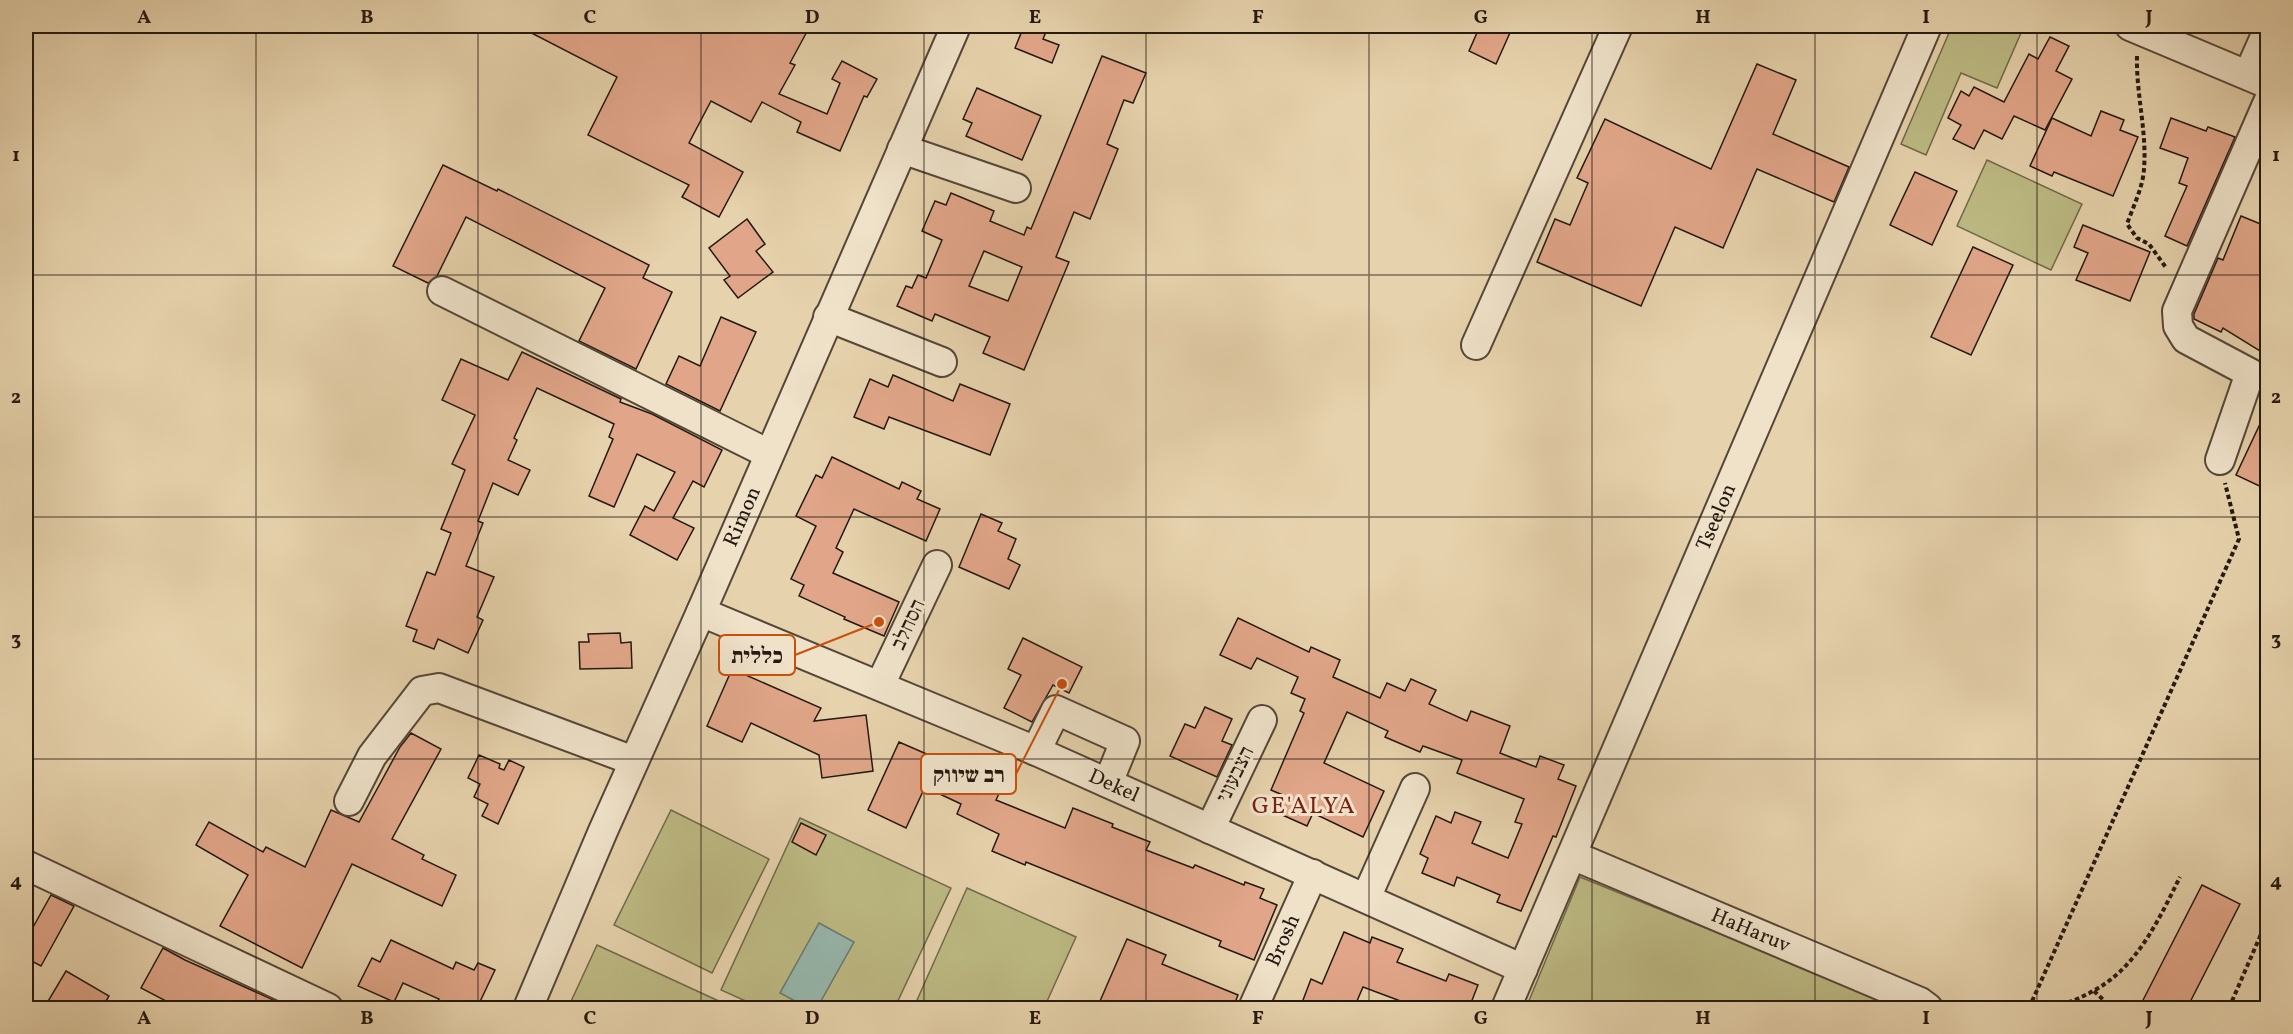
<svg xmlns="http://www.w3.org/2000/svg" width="2293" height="1034" viewBox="0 0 2293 1034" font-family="Vollkorn,'Frank Ruhl Libre',serif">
	<rect width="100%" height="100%" fill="#e6d2ac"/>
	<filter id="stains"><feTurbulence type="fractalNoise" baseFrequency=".00333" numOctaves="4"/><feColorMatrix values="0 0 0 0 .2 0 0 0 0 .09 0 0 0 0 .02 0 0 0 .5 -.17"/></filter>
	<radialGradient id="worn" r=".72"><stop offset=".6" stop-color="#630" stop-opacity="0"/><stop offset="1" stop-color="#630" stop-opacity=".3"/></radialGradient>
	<g fill="#bdba84" stroke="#716a4a" stroke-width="1.5">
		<polygon points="1952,26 2024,26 1997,88 1961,73 1926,155 1901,144"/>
		<polygon points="1987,160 2082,204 2051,270 1957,226"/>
		<polygon points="671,810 769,859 712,973 614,925"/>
		<polygon points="800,818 951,888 896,1005 902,1008 761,1008 721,990"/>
		<polygon points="1580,877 1903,1008 1526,1008"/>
		<polygon points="967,888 1076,937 1044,1008 936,1008 917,1000"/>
		<polygon points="597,945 734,1008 568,1008"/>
	</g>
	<polygon fill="#96b7ad" stroke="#69786f" stroke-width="1.5" points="819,923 854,942 817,1008 808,1008 780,993"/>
	<g fill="#e1a689" stroke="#251911" stroke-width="1.5" fill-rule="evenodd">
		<polygon points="518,26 810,26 790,63 795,65 779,94 827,114 840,83 832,79 842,61 877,79 867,97 864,96 840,151 797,132 801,122 762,102 751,122 711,101 689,143 743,172 719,217 682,197 689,185 588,135 617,77"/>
		<polygon points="1024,26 1046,32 1043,39 1059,45 1052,63 1015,48"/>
		<polygon points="1480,26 1513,26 1496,64 1469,51"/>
		<polygon points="2050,37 2069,46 2056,71 2072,79 2045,130 2014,116 2002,139 1984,130 1974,149 1953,139 1961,125 1948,118 1961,91 1969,96 1974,87 2004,102 2029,54 2038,59"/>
		<path d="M 1102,56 L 1146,73 L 1133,103 L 1124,100 L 1107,144 L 1118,149 L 1090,219 L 1074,212 L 1056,257 L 1069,262 L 1024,370 L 983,353 L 990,337 L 935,314 L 932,321 L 897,306 L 906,286 L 912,288 L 918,275 L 926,278 L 942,240 L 922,231 L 935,201 L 946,205 L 951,193 L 994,211 L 990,221 L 1024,235 L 1027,227 L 1031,229 ZM 984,251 L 1022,267 L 1008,301 L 969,286 Z"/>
		<polygon points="1757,64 1796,80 1773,134 1849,167 1834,202 1757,169 1723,248 1675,227 1641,306 1537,262 1555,219 1570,225 1588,183 1577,178 1605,119 1711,169"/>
		<polygon points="977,88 1041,116 1022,160 966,136 972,123 963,119"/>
		<polygon points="2101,111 2124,120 2120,130 2138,137 2113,196 2054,172 2052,176 2030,166 2052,118 2091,136"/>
		<polygon points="2171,118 2206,131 2208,127 2235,137 2187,246 2165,236 2187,186 2179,183 2188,158 2160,148"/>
		<polygon points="443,165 497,191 498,189 649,265 643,278 672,292 636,369 579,341 605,288 466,217 437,276 428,283 393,266"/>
		<polygon points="1915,172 1957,191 1932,245 1890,225"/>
		<polygon points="2241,216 2268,227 2268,356 2223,328 2221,332 2194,319 2194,314 2218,258 2223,260"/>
		<polygon points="747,219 765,244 756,251 773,272 738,298 724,280 730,276 709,248"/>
		<polygon points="2083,225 2150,252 2130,301 2076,280 2088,253 2074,247"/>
		<polygon points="1973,247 2013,265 1971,355 1931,337"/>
		<polygon points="721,317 756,332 720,411 666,384 679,356 700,366"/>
		<polygon points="522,352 621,399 620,402 652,414 722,450 704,487 693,481 673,518 694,528 677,560 630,535 645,506 654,511 675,472 637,454 614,507 589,496 613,439 609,437 614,424 537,388 514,438 517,440 508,460 530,470 518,495 493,483 478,521 483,523 466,566 494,577 477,617 483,620 468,653 438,639 434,649 413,641 417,630 406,626 427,572 435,575 451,533 441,529 465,470 452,464 475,415 442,400 461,359 508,380"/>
		<polygon points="893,375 953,401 960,384 1010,404 990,455 889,417 884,429 854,417 870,379 888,387"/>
		<polygon points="2268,407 2268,490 2236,475"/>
		<polygon points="832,457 899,489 902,482 921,491 917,499 940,509 926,541 854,509 836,548 843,552 833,573 899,602 884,636 844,619 845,617 799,596 804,585 791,579 816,526 796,516 816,475 822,478"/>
		<polygon points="981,514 1002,523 998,531 1016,539 1008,559 1020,565 1009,589 959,567"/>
		<polygon points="1238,618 1309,652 1311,647 1340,660 1333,677 1380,698 1387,683 1405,691 1411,679 1436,690 1429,704 1467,721 1471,711 1510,726 1500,753 1536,767 1540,756 1564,765 1558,779 1576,786 1556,837 1553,836 1521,911 1497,902 1500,895 1457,877 1454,886 1422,873 1428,858 1420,854 1436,816 1451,823 1455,812 1481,822 1472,843 1508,858 1522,824 1515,822 1524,799 1457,773 1462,760 1423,746 1420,752 1385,737 1388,731 1347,712 1324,763 1384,791 1363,837 1313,813 1307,826 1278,813 1285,796 1271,790 1304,713 1300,711 1305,699 1291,693 1298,677 1257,658 1251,669 1220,655"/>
		<polygon points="620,633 621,643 631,642 632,668 580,669 579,642 589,642 588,634"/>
		<polygon points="1023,638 1082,667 1069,693 1053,685 1032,722 1004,708 1021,675 1008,669"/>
		<polygon points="732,669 821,708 814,721 866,715 873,771 822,778 819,755 751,723 742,742 707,726"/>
		<polygon points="1205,707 1232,719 1222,741 1232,745 1217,777 1170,756 1185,724 1195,728"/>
		<polygon points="411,733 441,749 392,839 424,855 422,859 456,875 442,906 352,864 302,968 220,926 248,875 196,845 209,822 263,852 266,847 305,867 331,810 359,822 400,747"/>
		<polygon points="899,742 938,759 936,764 977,784 984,768 1006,779 996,800 1065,828 1073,808 1113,824 1112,827 1150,842 1146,850 1193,868 1195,865 1244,885 1245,882 1264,889 1260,898 1277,905 1254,960 1219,946 1221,941 1026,862 1025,865 992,851 999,834 957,814 961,804 925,787 906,828 868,810"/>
		<polygon points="479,755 500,764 499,768 504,770 509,760 524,767 498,824 482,816 488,804 474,797 480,784 468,778"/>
		<polygon points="801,823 826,835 816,855 792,842"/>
		<polygon points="2202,885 2240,904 2187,1008 2139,1008"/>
		<polygon points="51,895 74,906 41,966 26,958 26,926 32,929"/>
		<polygon points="1344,932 1370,943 1372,937 1403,949 1397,962 1446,981 1449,974 1478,985 1469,1008 1419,1008 1363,987 1354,1008 1300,1008 1311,979 1322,984"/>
		<polygon points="1127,939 1166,955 1162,964 1238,995 1233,1008 1097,1008"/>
		<polygon points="391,940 453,969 456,962 474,970 478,963 495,970 477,1008 434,1008 439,999 403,983 394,1002 358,986 372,958 380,962"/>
		<polygon points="163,948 185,960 291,1008 165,1008 168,1002 141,988"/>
		<polygon points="66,971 109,996 102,1008 44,1008"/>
	</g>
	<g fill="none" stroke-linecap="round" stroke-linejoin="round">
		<defs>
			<g id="minor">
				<polyline points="2130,26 2268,84"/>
				<polyline points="2248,75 2268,30"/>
				<polyline points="902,149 1016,188"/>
				<polyline points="442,291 769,454"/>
				<polyline points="828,317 942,362"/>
				<polyline points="1476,345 1618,26"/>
				<polyline points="2220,460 2250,373 2186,339 2178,326 2177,311 2268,102"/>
				<path id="s1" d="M 701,612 L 1036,751 L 1523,969"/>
				<polyline points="880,685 937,565"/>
				<polyline points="1036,751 1056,710 1125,741 1108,783"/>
				<polyline points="349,801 372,756 422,691 439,688 634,761"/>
				<polyline points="1210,829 1262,720"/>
				<path id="s2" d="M 1572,855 L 1920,1002 L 1928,1008"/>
				<polyline points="26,865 328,1008"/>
				<polyline points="1366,898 1415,788"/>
				<path id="s3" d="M 528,1008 L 603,831 L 701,612 L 956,26"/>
				<path id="s4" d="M 1253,1008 L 1313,874"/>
				<path id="s5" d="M 1506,1008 L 1927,26"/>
			</g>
		</defs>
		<use href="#minor" stroke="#554738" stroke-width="32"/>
		<g stroke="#251911" stroke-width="4" stroke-dasharray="4.5 3" stroke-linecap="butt">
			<path d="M 2137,56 C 2136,94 2147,131 2144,169 C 2143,187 2133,207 2127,224 L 2137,238 L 2149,244 L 2167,269"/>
			<polyline points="2094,991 2112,1008"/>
			<polyline points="2029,1008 2239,539 2225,483"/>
			<path d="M 2054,1008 C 2067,1003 2081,998 2093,991 C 2137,968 2159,919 2180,877"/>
			<polyline points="2229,1008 2268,918"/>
		</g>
		<use href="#minor" stroke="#efe2c9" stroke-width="28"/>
	</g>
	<path fill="none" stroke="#251911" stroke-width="1.5" stroke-opacity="0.55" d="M 256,26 L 256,1008M 478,26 L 478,1008M 701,26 L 701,1008M 924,26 L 924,1008M 1146,26 L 1146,1008M 1369,26 L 1369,1008M 1592,26 L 1592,1008M 1815,26 L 1815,1008M 2037,26 L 2037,1008M 26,275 L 2268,275M 26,517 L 2268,517M 26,759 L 2268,759"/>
	<g text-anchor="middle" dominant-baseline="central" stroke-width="6" stroke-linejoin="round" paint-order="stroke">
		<g font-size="21" fill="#251911" stroke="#efe2c9">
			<text stroke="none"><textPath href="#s3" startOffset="536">Rimon</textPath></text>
			<text stroke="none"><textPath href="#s5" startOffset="534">Tseelon</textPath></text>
			<text transform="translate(909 625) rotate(-65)">הסחלב</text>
			<text transform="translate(1236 775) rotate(-64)">הצבעוני</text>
			<text stroke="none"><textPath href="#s1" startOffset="448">Dekel</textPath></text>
			<text stroke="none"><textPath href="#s2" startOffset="194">HaHaruv</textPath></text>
			<text stroke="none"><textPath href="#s4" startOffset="74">Brosh</textPath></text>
		</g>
		<g font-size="24" letter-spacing="1.5" fill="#7a1f14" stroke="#efe2c9">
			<text x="1304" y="807">GE'ALYA</text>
		</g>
	</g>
	<path fill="none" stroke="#cb4f0d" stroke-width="2" d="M879 622L795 655M1062 684L1016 774"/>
	<g fill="#cb4f0d" stroke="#efe2c9" stroke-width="2">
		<circle cx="879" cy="622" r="6"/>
		<circle cx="1062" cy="684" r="6"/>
	</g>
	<g fill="#efe2c9" stroke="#cb4f0d" stroke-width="2">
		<rect x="719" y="635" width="76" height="40" rx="6"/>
		<rect x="921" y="754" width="95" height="40" rx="6"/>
	</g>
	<g font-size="22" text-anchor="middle" font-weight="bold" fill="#251911">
		<text x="757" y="663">כללית</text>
		<text x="969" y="782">רב שיווק</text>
	</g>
	<rect width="2293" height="1034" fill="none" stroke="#e6d2ac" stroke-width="66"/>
	<rect x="33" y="33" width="2227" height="968" fill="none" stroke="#251911" stroke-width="2"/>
	<g font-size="20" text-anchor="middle" font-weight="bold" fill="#251911">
		<text x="144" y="23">A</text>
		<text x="367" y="23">B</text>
		<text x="590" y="23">C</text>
		<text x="812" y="23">D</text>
		<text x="1035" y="23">E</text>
		<text x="1258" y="23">F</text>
		<text x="1481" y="23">G</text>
		<text x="1703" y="23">H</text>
		<text x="1926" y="23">I</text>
		<text x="2149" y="23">J</text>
		<text x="16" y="161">1</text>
		<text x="2276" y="161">1</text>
		<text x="16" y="403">2</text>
		<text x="2276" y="403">2</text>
		<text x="16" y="645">3</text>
		<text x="2276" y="645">3</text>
		<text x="16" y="887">4</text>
		<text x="2276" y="887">4</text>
		<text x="144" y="1024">A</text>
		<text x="367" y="1024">B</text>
		<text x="590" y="1024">C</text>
		<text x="812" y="1024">D</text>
		<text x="1035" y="1024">E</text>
		<text x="1258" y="1024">F</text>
		<text x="1481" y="1024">G</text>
		<text x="1703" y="1024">H</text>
		<text x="1926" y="1024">I</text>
		<text x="2149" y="1024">J</text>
	</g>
	<rect width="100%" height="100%" filter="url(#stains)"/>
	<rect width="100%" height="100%" fill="url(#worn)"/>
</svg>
